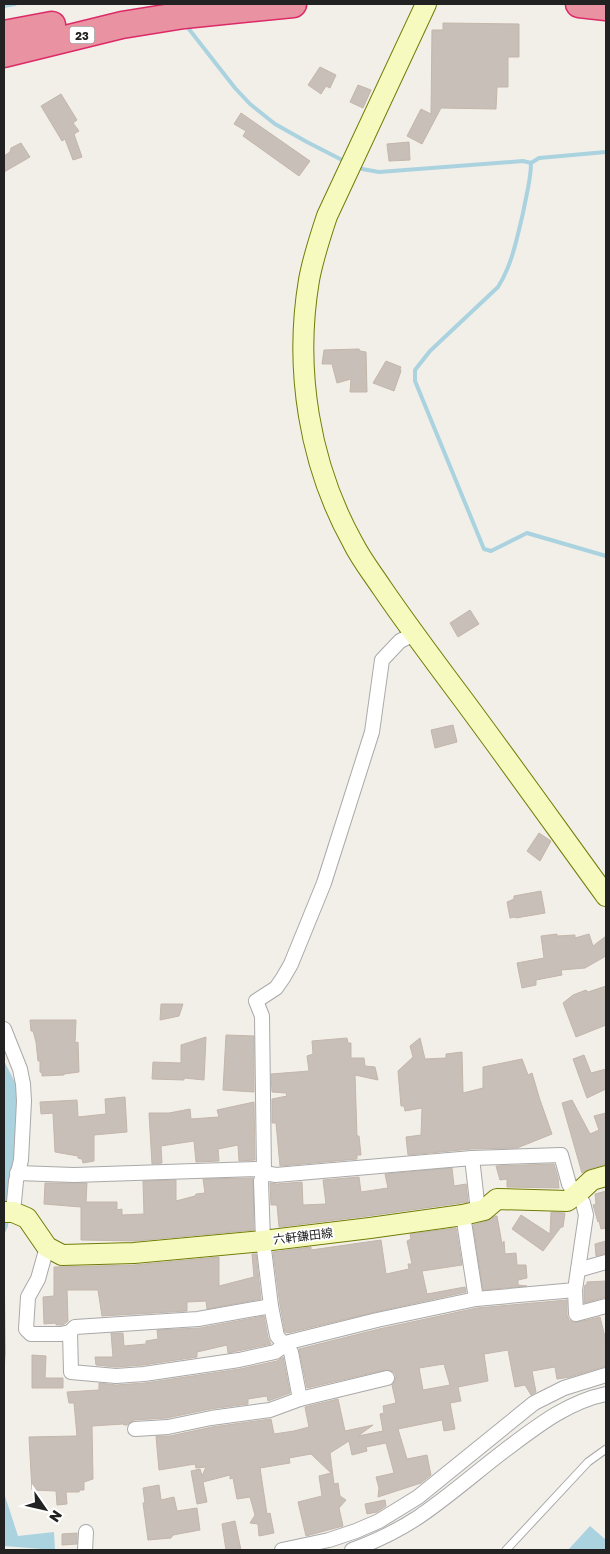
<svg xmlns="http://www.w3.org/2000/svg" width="610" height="1554" viewBox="0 0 610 1554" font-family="'Golos Text','Noto Sans JP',sans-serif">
	<rect width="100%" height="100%" fill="#f2efe9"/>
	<g fill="#aad3df">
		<polygon points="4,1061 16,1084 16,1111 15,1159 12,1178 8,1226 4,1235"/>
		<polygon points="4,1242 6,1352 4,1375"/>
		<polygon points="4,1493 18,1536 54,1532 55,1550 4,1546"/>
		<polygon points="590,1526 606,1540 606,1550 568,1550"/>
	</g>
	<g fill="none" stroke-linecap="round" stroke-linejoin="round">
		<g stroke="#aad3df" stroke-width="4">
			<polyline points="4,6 15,4"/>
			<polyline points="185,24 235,88 250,104 275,124 307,142 346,162"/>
			<path d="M 531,163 C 531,180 526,196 523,213 C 517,238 512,265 498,287 L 430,351 L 415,370 L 415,381 L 484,549 L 491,551 L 527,533 L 606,556"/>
			<polyline points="357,167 362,169 379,172 523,161 531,163 539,158 606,152"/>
		</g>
	</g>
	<g fill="#c7bfb8" stroke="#c4b6ab" fill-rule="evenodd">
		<polygon points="443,23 519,24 519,57 508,57 508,87 497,87 496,109 441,108 422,144 407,136 421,109 431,114 432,30 443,30"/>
		<polygon points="320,67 336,75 330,88 326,86 321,94 308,85"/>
		<polygon points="358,85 371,90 363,108 350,102"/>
		<polygon points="61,94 77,120 73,123 79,131 74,134 82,157 73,160 65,139 62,141 41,106"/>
		<polygon points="241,113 310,161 299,176 243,136 246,131 234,124"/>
		<polygon points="409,142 410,160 389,161 387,144"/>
		<polygon points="21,143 30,157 4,172 4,156 10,152 11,148"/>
		<polygon points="359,349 360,351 366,352 367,392 350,392 351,379 337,383 332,364 322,364 324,350"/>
		<polygon points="386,361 401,367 400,369 401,371 394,391 373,383"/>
		<polygon points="470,610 479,624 458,637 450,623"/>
		<polygon points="453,725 457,742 435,748 431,730"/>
		<polygon points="539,833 551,841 540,861 527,851"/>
		<polygon points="541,891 545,913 516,918 515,917 510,918 507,902 514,899 514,896"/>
		<polygon points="557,934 557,936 575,935 575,938 589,934 593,946 606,936 606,956 585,968 561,970 562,975 536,980 536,985 522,988 517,963 544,958 541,936"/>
		<polygon points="606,986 606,1025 576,1037 563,1003 573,995 586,990 588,992"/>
		<polygon points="161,1004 183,1004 179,1016 160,1020"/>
		<polygon points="30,1020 76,1020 75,1043 78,1042 79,1072 64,1074 64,1075 42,1076 42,1073 40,1072 40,1061 38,1061 36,1042 33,1031 31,1031"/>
		<polygon points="226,1035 254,1036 254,1092 223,1090"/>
		<polygon points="206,1037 204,1080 184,1078 184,1080 152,1079 153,1062 181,1063 181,1045"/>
		<polygon points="347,1038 348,1043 351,1043 351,1058 364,1058 365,1066 375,1067 378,1080 355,1075 357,1136 359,1136 361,1155 357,1155 357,1159 280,1166 276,1123 272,1123 272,1099 287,1096 286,1093 272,1092 271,1074 309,1071 307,1056 313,1054 312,1041"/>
		<polygon points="420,1038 425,1059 446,1058 446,1054 462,1052 463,1093 483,1088 483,1067 522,1059 528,1075 532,1073 540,1100 552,1134 517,1148 471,1149 408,1155 406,1137 421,1135 422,1108 405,1111 404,1106 401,1106 398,1071 413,1057 410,1046"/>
		<polygon points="584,1055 591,1073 606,1069 606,1089 587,1098 573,1059"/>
		<polygon points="125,1097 127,1132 94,1135 94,1161 83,1163 82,1159 78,1158 78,1156 55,1152 53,1113 41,1114 40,1102 77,1100 78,1117 106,1114 105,1099"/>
		<polygon points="572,1100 590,1134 599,1130 594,1116 606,1113 606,1164 589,1169 582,1173 562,1103"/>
		<polygon points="254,1102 255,1160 239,1161 238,1145 218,1149 219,1161 196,1162 194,1141 161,1146 162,1163 152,1164 149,1113 169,1113 190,1109 191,1119 219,1117 217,1110"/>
		<polygon points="554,1164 558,1178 559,1188 507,1187 507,1179 500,1180 496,1166"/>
		<polygon points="452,1168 454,1186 466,1184 468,1202 368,1216 279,1227 277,1205 271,1205 270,1183 277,1184 302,1182 303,1205 326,1204 323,1180 359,1177 361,1192 388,1188 385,1174"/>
		<polygon points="253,1178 254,1230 135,1241 81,1240 81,1207 44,1204 45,1183 87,1183 86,1202 117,1202 117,1210 122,1209 122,1215 144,1214 143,1181 176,1180 176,1201 195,1196 196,1194 205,1193 203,1179"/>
		<polygon points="606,1191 606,1228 601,1229 599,1221 598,1222 593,1205 596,1204 595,1194"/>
		<polygon points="551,1212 565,1213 563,1227 561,1227 543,1251 512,1229 521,1215 550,1234"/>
		<polygon points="495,1216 497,1216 502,1244 504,1241 505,1254 516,1253 517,1265 526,1265 527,1278 518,1280 518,1285 527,1286 483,1290 473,1225 487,1221"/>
		<polygon points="456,1228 462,1265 422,1271 427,1294 465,1287 466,1292 375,1312 288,1333 285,1332 280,1305 273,1252 311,1247 311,1250 381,1240 386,1274 409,1269 408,1264 412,1264 407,1241 411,1239 410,1234"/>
		<polygon points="606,1241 606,1253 596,1256 595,1244"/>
		<polygon points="252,1254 256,1254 261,1299 207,1309 206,1301 187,1302 187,1311 102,1316 98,1290 67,1290 68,1321 63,1325 56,1325 56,1323 44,1324 43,1297 54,1296 54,1267 134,1265 219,1257 219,1286 254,1277"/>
		<polygon points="606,1281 606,1297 584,1303 584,1290 585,1285 587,1285 587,1282"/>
		<path d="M 567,1300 L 567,1315 L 569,1320 L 573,1322 L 578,1322 L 600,1317 L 606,1341 L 606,1366 L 570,1377 L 557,1379 L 555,1367 L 532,1371 L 536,1392 L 531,1395 L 525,1385 L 515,1387 L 508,1350 L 484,1354 L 488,1381 L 458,1387 L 461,1401 L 450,1403 L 455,1429 L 444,1431 L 442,1420 L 398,1429 L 407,1459 L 427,1455 L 431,1475 L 421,1483 L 378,1497 L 379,1488 L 376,1477 L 394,1473 L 386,1443 L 366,1447 L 367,1451 L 352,1455 L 349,1441 L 330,1453 L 334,1484 L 338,1483 L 340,1496 L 346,1500 L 339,1508 L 343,1526 L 306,1536 L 298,1502 L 322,1496 L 319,1476 L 331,1473 L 311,1454 L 289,1458 L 290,1463 L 260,1468 L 267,1514 L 270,1513 L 274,1533 L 259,1536 L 258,1524 L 250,1523 L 255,1515 L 250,1497 L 237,1499 L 233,1478 L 230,1479 L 230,1475 L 203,1482 L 207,1502 L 197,1504 L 191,1471 L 200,1469 L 202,1476 L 206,1467 L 196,1468 L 195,1464 L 159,1470 L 156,1436 L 170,1436 L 212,1427 L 271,1419 L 274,1434 L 294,1431 L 309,1427 L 305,1407 L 338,1399 L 345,1431 L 373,1425 L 358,1436 L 383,1431 L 380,1414 L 384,1413 L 383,1406 L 396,1403 L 392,1385 L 395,1381 L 396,1376 L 393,1372 L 385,1370 L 307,1388 L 299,1349 L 379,1329 L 477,1308 ZM 444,1364 L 450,1385 L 423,1390 L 419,1368 Z"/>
		<polygon points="264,1316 268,1338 271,1344 228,1353 227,1345 197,1352 197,1357 143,1365 116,1367 96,1365 95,1357 113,1357 111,1333 123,1333 124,1346 146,1344 146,1341 158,1339 157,1330 200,1328"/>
		<polygon points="32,1355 46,1356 45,1378 63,1378 63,1388 32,1388"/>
		<polygon points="283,1357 290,1393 268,1401 267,1396 248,1399 248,1404 210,1409 167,1418 134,1420 127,1425 124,1425 123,1424 92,1426 93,1479 84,1482 84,1490 80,1490 79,1492 66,1492 67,1504 57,1505 56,1491 32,1490 29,1437 77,1436 74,1403 69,1403 67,1392 99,1390 99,1383 116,1385 145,1383 240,1369 277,1361"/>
		<polygon points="159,1485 161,1500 174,1497 177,1511 197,1508 200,1530 173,1535 171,1538 148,1540 143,1503 145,1503 143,1488"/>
		<polygon points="385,1500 386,1506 377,1512 367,1514 365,1504"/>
		<polygon points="235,1521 241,1550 226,1550 222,1524"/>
		<polygon points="77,1533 77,1544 62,1545 62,1534"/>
	</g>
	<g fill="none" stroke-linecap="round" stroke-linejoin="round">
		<defs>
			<polyline id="lane" points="506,1550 588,1462 606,1449"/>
			<g id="street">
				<polyline points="4,1029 20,1069 23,1084 24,1101 21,1160 16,1181 13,1212"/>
				<polyline points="472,1158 478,1211"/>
				<polyline points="17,1173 74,1175 256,1169 264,1173 276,1175 472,1158 561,1155 569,1184 583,1203 586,1215 575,1290 476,1299 377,1320 289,1342 275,1352 239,1360 144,1374 116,1376 71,1372 70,1332 61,1334 31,1334 26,1329 28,1297 38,1279 47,1247"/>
				<polyline points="463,1215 476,1299"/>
				<polyline points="578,1270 606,1262"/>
				<polyline points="575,1290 576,1314 606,1306"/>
				<polyline points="70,1332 75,1327 198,1319 271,1306"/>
				<polyline points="300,1399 291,1352 277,1336 271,1306 263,1241 261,1181 264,1173 262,1016 256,1001 276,988 283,978 291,964 324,883 372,732 382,660 400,641 414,634"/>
				<polyline points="135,1429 168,1427 211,1418 270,1410 300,1399 387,1378"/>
				<polyline points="85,1550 86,1532"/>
				<polyline points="282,1550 329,1540 356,1531 379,1521 418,1497 534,1403 564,1388 606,1375"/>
				<path d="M 352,1550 C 374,1542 397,1531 417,1518 C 447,1498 475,1473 504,1451 C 536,1427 567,1402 606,1394"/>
			</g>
			<g id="secondary">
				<path d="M 426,4 L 327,216 C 320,237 313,258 309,280 C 294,369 309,464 353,543 C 361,559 372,573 382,588 C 408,626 435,662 462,698 C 511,764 558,830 606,896"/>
				<polyline points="4,1212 13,1212 27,1218 47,1247 62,1255 134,1253 263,1241 370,1228 463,1215 484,1210 497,1199 567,1201 577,1194 592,1180 606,1176"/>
			</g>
			<g id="highway">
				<polyline points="579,4 606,7"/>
				<polyline points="4,34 52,25"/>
				<polyline points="4,54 122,25 184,15 293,4"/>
			</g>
		</defs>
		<use href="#lane" stroke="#a9a9a9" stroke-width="9"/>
		<use href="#street" stroke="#a9a9a9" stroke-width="16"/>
		<use href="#secondary" stroke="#707d05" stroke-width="22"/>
		<use href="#highway" stroke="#dc2a67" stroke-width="29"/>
		<use href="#lane" stroke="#fff" stroke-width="7"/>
		<use href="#street" stroke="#fff" stroke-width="14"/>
		<use href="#secondary" stroke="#f7fabf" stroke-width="20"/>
		<use href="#highway" stroke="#e892a2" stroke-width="26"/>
	</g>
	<g text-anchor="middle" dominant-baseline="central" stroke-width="4" stroke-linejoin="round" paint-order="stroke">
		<rect fill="#fff" stroke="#646464" stroke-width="1" x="69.5" y="26.5" width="25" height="17" rx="4"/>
		<g font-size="11" font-weight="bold" fill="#222">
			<text x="82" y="35">23</text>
		</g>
		<g font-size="12" fill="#222" stroke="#fff">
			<text transform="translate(303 1236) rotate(-7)">六軒鎌田線</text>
		</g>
	</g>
	<rect width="610" height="1554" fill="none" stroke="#222222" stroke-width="10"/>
	<g transform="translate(45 1509) rotate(124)" stroke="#ffffff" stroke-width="4" paint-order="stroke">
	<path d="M0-4L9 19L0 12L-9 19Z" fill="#222222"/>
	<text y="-8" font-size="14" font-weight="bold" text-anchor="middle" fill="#222222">N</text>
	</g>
</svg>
